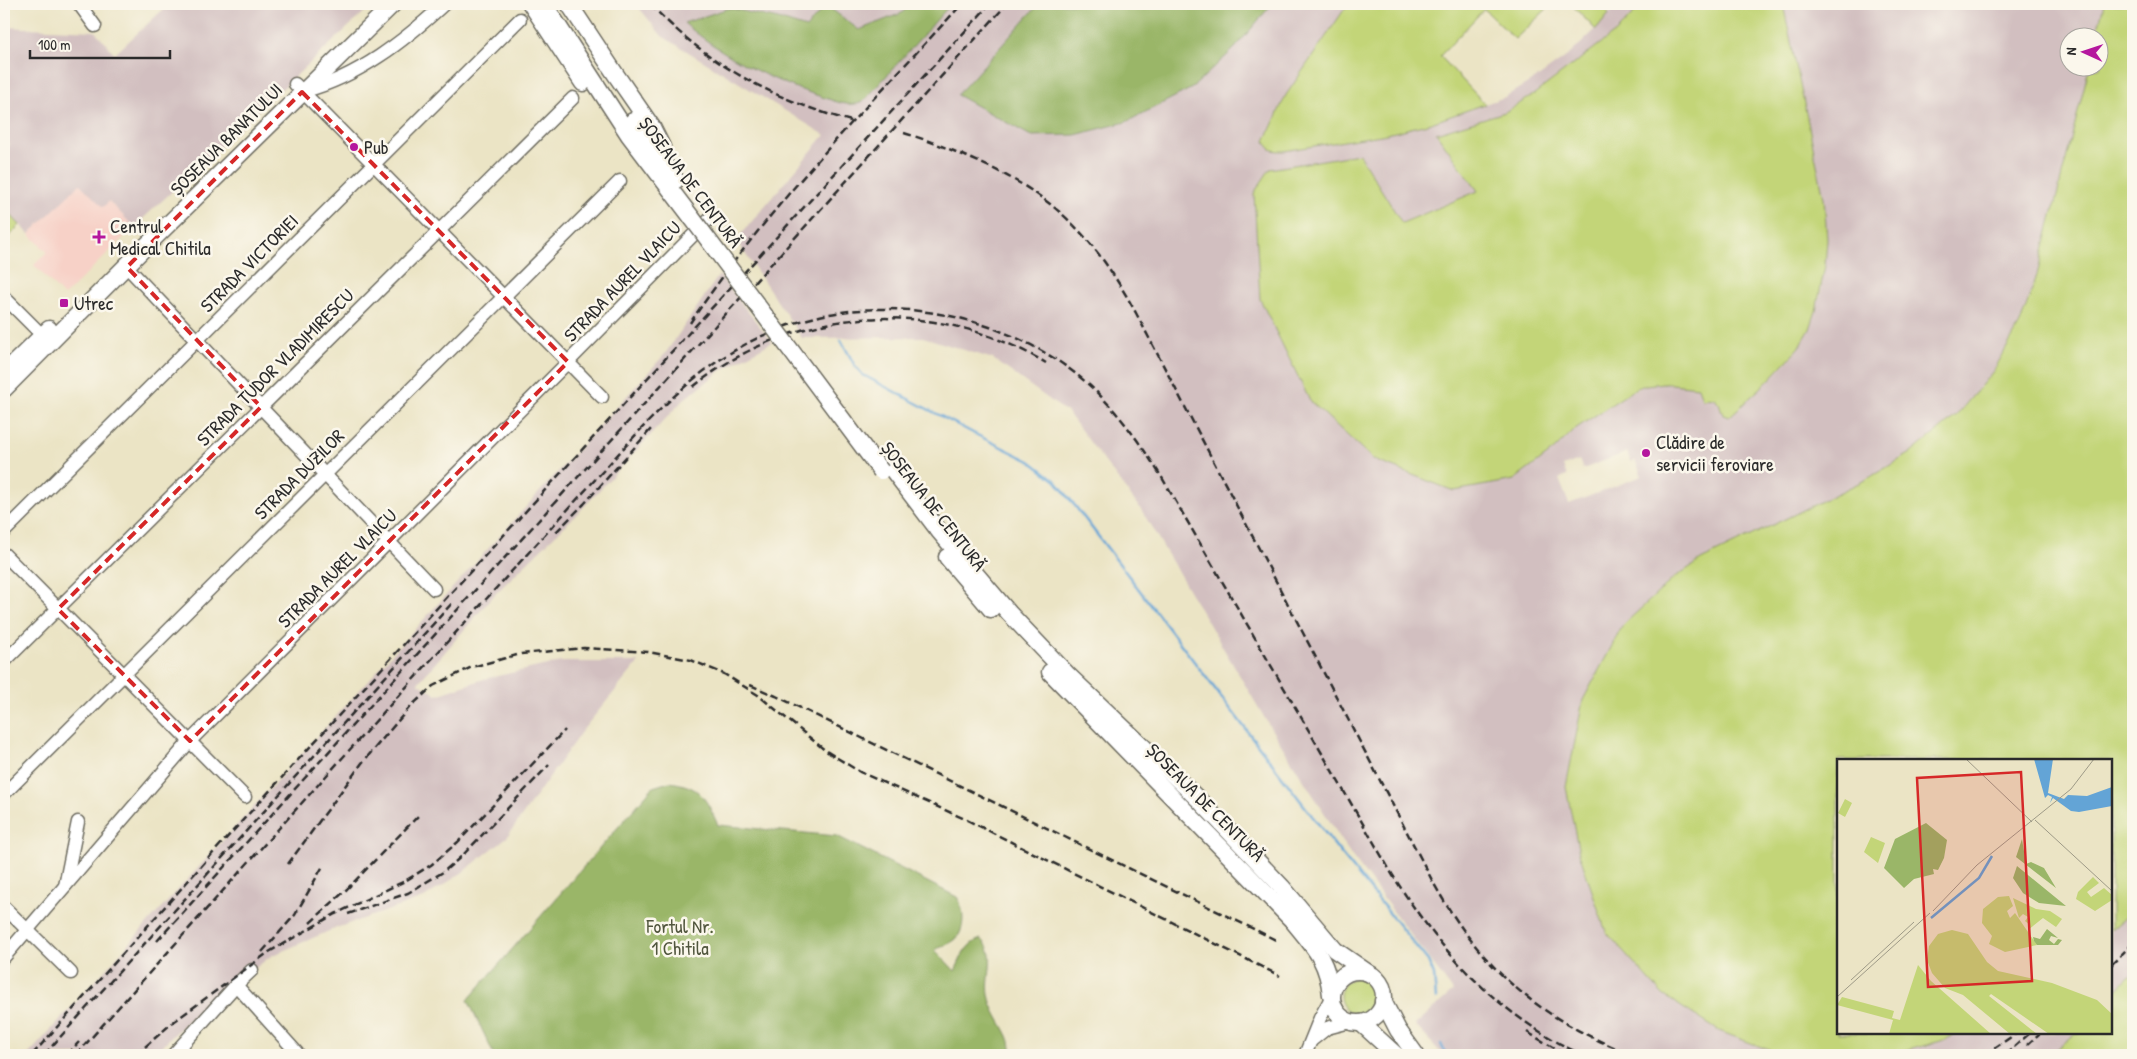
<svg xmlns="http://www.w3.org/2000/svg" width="2137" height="1059" viewBox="0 0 2137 1059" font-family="'Patrick Hand',sans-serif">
	<rect width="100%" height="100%" fill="#fbf7ec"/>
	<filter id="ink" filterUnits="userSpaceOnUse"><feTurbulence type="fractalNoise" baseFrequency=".02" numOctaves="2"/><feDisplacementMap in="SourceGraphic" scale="10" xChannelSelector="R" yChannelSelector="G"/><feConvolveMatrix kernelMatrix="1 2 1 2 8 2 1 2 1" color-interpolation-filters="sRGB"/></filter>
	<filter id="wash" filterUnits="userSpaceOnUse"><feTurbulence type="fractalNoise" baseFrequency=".0096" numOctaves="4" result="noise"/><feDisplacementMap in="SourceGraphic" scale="20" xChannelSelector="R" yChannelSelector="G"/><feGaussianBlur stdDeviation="1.12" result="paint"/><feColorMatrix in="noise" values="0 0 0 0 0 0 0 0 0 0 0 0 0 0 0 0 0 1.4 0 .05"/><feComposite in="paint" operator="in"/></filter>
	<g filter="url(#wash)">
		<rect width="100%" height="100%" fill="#ebe4c5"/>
		<polygon fill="#f7d1c7" points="80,183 103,206 109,201 134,227 64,296 34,265 47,252 29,234"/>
		<g fill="#d2bfc0" fill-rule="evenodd">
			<polygon points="169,4 373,4 134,227 109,201 103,207 80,184 29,234 4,208 4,150 9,144 4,139 4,27 95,31 115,54"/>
			<path d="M 636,4 L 1552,4 L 1515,39 L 1484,9 L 1440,56 L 1485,104 L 1505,97 L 1541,75 L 1570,54 L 1595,30 L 1571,4 L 1599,4 L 1609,14 L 1619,4 L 1643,4 L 1617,31 L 1529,98 L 1505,112 L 1436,133 L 1479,191 L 1401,223 L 1270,169 L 1568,437 L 1575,429 L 1627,394 L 1645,385 L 1654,383 L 1671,383 L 1699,387 L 1702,399 L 1714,398 L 1719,403 L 1723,415 L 1727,417 L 1765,384 L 1785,364 L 1799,348 L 1810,329 L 1821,294 L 1827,239 L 1824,198 L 1783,4 L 2104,4 L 2096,37 L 2070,38 L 2070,68 L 2089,68 L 2037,275 L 2020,324 L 1994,370 L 1956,416 L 1911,453 L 1865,480 L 1701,560 L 1675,577 L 1623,625 L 1566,787 L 1579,853 L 1606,932 L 1663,995 L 1719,1031 L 1772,1051 L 1803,1055 L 1443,1055 L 1415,1025 L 1453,991 L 1351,855 L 1270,727 L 1142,511 L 1068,413 L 993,359 L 923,337 L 802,338 L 736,240 L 825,135 L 662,36 ZM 1627,452 L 1631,462 L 1635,460 L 1642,476 L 1569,504 L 1559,479 L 1567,476 L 1563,466 L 1579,460 L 1583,469 Z"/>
			<polygon points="719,275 772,342 722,370 684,399 578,513 495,594 418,683 437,695 484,679 561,662 639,662 581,732 507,837 463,872 424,898 336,928 271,956 197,1013 152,1055 28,1055 665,354"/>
			<polygon points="2133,911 2133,973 2111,996 2111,930"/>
			<polygon points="1960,1033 2076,1033 2050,1055 1886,1055 1941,1041"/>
		</g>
		<g fill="#c3d578" stroke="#778052">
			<path d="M 1348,4 L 1552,4 L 1515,39 L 1484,9 L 1440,56 L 1485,104 L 1431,123 L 1387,134 L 1284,151 C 1274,151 1269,151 1265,141 L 1286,95 Z"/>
			<polygon points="1571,4 1599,4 1609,14 1596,30"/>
			<polygon points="1643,4 1783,4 1824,198 1827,239 1825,266 1816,311 1810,329 1799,348 1765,384 1729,417 1723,415 1719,403 1714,398 1702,399 1698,387 1663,383 1646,385 1636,388 1575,429 1554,450 1514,480 1454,491 1374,460 1310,401 1260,299 1254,193 1270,169 1359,154 1402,223 1478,191 1436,133 1505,112 1529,98 1617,31"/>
			<polygon points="2104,4 2133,4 2133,911 2111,930 2111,760 1838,760 1838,1033 1960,1033 1941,1041 1894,1054 1803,1055 1772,1051 1719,1031 1663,995 1606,932 1579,853 1566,787 1583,700 1623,625 1675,577 1701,560 1865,480 1911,453 1956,416 1994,370 2020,324 2037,275 2089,68 2100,68 2100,38 2096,37"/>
			<polygon points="4,208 20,225 4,241"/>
			<polygon points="2133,973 2133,1055 2050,1055 2076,1033 2111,1033 2111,996"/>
			<circle cx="1358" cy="996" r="18"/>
		</g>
		<g fill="#9ab668" stroke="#62704a">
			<path d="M 910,4 L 938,4 L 941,6 L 943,4 L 951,4 L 863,102 C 849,108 835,101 822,97 C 772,81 724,57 684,23 L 729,8 L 778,19 L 806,28 L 826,5 L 859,30 L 902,13 Z"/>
			<polygon points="1039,4 1272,4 1235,48 1192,88 1126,122 1075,135 1031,136 957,95"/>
			<path d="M 669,782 C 701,786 705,797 718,825 L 837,836 L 957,897 C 964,908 966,928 956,939 C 951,944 941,946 935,950 L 955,971 C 962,957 965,944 981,939 C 998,952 986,975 989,994 C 991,1009 1002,1023 1008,1036 C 1011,1042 1011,1049 1012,1055 L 494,1055 L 468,1000 L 653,787 Z"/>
		</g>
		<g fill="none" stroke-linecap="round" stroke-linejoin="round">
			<g stroke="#63a4d6" stroke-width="2.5">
				<polyline points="841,340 855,366 863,375 973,433 1030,461 1056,481 1339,851 1428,961 1434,975 1436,999"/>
				<polyline points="1441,1044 1446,1055"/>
			</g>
		</g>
	</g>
	<g filter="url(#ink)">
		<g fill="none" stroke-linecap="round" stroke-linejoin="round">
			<defs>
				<g id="minor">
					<polyline points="79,4 95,26"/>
					<polyline points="295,84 602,397"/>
					<path d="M 305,91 C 358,77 404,41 444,4"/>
					<polyline points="127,267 434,589"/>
					<polyline points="4,297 42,335"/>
					<polyline points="4,532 520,19"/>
					<polyline points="4,554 245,797"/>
					<polyline points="4,662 573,98"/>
					<polyline points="4,794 620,181"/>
					<polyline points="65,886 78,822"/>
					<polyline points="4,907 71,973"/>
					<polyline points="4,957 190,741 568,362 710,218"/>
					<polyline points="236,985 299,1055"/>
					<polyline points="1312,1040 1327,1028 1350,1022"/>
					<polyline points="173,1055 236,985 252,970"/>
					<polyline points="1305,1055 1320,1018 1331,998"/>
				</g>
				<g id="major">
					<polyline points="531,4 583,83"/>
					<polyline points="544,4 629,135 692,218"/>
					<polyline points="569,4 616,75 652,127 662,147"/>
					<polyline points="633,121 676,180"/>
					<polyline points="4,373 49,329"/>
					<polyline points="4,389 140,252 393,4"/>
					<polyline points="889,465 939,531 1009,613 1067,674 1198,799 1282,887 1335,950 1367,972"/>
					<polyline points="947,557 991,609"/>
					<path d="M 1050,672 L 1292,920 C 1313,946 1328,960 1331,995"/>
					<circle cx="1358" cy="997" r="26"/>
					<polyline points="1383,1001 1398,1030 1416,1055"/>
					<polyline points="1361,1023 1396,1055"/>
				</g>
			</defs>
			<use href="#minor" stroke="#6e6c61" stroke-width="15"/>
			<use href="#major" stroke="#6e6c61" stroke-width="19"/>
			<use href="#minor" stroke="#fff" stroke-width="12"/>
			<use href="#major" stroke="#fff" stroke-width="16"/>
			<g stroke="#2b2b2b" stroke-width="2.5" stroke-dasharray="8 4" stroke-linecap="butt">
				<path d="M 650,4 C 707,64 772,99 851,121"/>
				<path d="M 904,133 C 928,140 950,149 972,159 C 1053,194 1094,236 1136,313 L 1433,882 C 1482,970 1539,1019 1633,1055"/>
				<path d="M 690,323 C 768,207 867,106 962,4"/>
				<path d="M 693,387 C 796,304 934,296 1046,363"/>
				<polyline points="556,532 584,504 651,429"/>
				<polyline points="750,685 776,696 1278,941"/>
				<polyline points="288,864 362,763 409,708 433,686 472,667 521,654 584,648 648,652 691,660 724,674 758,695 826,751 860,772 967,820 1280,976"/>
				<polyline points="348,914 408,893 443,872 462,856 549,765"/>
				<polyline points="310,923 347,889 418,816"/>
				<polyline points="157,941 1007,4"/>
				<polyline points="262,952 295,915 323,866"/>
				<polyline points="2111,965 2133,943"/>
				<polyline points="1527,1032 1566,1055"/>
				<polyline points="2027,1045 2040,1033"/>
				<polyline points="32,1055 222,843 990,4"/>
				<polyline points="44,1055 454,601"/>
				<polyline points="67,1055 79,1042"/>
				<path d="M 76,1055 C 216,898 357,741 499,585 C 534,547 568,509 603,471 C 654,414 700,362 771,332 C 874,287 1004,310 1088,384 C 1118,411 1140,443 1161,476 L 1392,874 C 1441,953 1497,1014 1582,1055"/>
				<polyline points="136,1055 172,1023 269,952 335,914 405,881 431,865 458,842 565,730"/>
				<polyline points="1984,1055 2017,1033"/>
				<polyline points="2005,1055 2030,1033"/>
			</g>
			<defs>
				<polyline id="major-bridge" points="692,218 881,471"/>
			</defs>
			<use href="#major-bridge" stroke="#6e6c61" stroke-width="19" stroke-linecap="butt"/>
			<use href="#major-bridge" stroke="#fff" stroke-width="16"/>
		</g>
	</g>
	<path fill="none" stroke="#d62828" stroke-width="4" stroke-dasharray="10 6" stroke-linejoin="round" d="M 302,92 L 568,362 L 190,741 L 58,609 L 261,407 L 127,267 Z"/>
	<g fill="#b5179e" stroke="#fbf7ec" stroke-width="2">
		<circle cx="354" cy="147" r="5"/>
		<path d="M96.5 229.5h5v5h5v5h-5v5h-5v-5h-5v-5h5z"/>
		<rect x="59" y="298" width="10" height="10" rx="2.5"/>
		<circle cx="1646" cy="453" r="5"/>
	</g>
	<g text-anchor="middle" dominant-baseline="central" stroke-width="5" stroke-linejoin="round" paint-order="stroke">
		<g font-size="19" fill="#2b2b2b" stroke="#fbf7ec">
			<text transform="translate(226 139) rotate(-45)">ȘOSEAUA BANATULUI</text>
			<text transform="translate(691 182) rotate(53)">ȘOSEAUA DE CENTURĂ</text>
			<text transform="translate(249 263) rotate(-45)">STRADA VICTORIEI</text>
			<text transform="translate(622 281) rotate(-46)">STRADA AUREL VLAICU</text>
			<text transform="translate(275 367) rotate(-45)">STRADA TUDOR VLADIMIRESCU</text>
			<text transform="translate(299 474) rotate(-45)">STRADA DUZILOR</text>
			<text transform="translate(934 506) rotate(52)">ȘOSEAUA DE CENTURĂ</text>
			<text transform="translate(337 568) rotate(-45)">STRADA AUREL VLAICU</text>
			<text transform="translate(1206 802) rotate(45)">ȘOSEAUA DE CENTURĂ</text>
		</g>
		<g font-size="19" fill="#2b2b2b" stroke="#fbf7ec" text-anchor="start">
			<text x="364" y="147">Pub</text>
			<text x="110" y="226">Centrul<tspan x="110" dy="22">Medical Chitila</tspan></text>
			<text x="74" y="303">Utrec</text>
			<text x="1656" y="442">Clădire de<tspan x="1656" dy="22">servicii feroviare</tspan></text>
		</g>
		<g font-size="19" fill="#51563e" stroke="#fbf7ec">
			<text x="680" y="926">Fortul Nr.<tspan x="680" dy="22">1 Chitila</tspan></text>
		</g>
	</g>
	<g transform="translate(1837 759)">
		<rect width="275" height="275" fill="#ebe4c5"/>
		<path d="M 8,40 L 15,44 L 8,58 L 1,54 ZM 34,78 L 48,84 L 41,104 L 27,93 ZM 256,118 L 262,124 L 250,133 L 254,138 L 267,129 L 275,136 L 275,141 L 258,152 L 239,140 L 241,133 ZM 172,137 L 176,147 L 170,152 L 173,159 L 178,154 L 200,186 L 168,193 L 152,185 L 155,177 L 145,164 L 146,150 L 161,138 ZM 176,139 L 199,150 L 213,152 L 225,160 L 219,168 L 206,159 L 191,171 L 193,166 L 188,162 L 191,158 L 186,155 L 182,159 ZM 115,171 L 131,175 L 150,203 L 161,212 L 215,224 L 260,241 L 275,255 L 275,275 L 212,275 L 154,235 L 152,237 L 200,275 L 173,275 L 126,236 L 108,229 L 95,214 L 90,201 L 92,187 L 101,175 ZM 81,206 L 94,222 L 154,275 L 52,275 L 56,261 L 0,246 L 5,238 L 57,252 L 55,259 L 63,261 Z" fill="#c3d578"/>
		<path d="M 89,64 L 110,81 L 107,99 L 101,111 L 96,110 L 97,115 L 77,120 L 67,129 L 47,109 L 58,80 ZM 185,80 L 189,105 L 194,103 L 207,109 L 219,129 L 179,98 ZM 180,107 L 229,147 L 202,144 L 186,134 L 176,119 ZM 210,170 L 221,179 L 214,177 L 212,181 L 217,185 L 221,180 L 225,181 L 221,186 L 200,186 L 197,182 L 196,178 L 203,180 Z" fill="#9ab668"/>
		<path d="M 197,0 L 216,0 L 211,34 L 227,40 L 231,36 L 250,37 L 275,28 L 275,47 L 242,53 L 234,52 L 216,39 L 213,44 L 215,38 L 211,36 L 208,39 Z" fill="#63a4d6"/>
		<path fill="none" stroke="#63a4d6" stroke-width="2.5" d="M 94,159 L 142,119 L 155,97"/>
		<path fill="none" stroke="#9e9a87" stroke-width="1" d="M 129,0 L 195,63M 198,61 L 275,132M 96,152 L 140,106 L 234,30 L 257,0M 14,221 L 77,163M 0,238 L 93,154"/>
		<path fill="#d62828" fill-opacity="0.15" stroke="#d62828" stroke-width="2.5" d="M 184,13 L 195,222 L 91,228 L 80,19 Z"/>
		<rect width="275" height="275" fill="none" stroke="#2b2b2b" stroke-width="2.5"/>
	</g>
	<rect width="2137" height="1059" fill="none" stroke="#fbf7ec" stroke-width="20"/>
	<g transform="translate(2084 52) rotate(273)"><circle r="24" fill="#fbf7ec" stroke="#a8a59f"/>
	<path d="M0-4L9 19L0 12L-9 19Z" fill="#b5179e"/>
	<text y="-8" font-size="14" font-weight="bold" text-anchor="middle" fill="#2b2b2b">N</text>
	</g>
	<path d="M30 50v8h140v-8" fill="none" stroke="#2b2b2b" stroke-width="2.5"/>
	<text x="38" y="50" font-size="15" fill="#2b2b2b" stroke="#fbf7ec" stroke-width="4" paint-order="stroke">100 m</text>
</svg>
